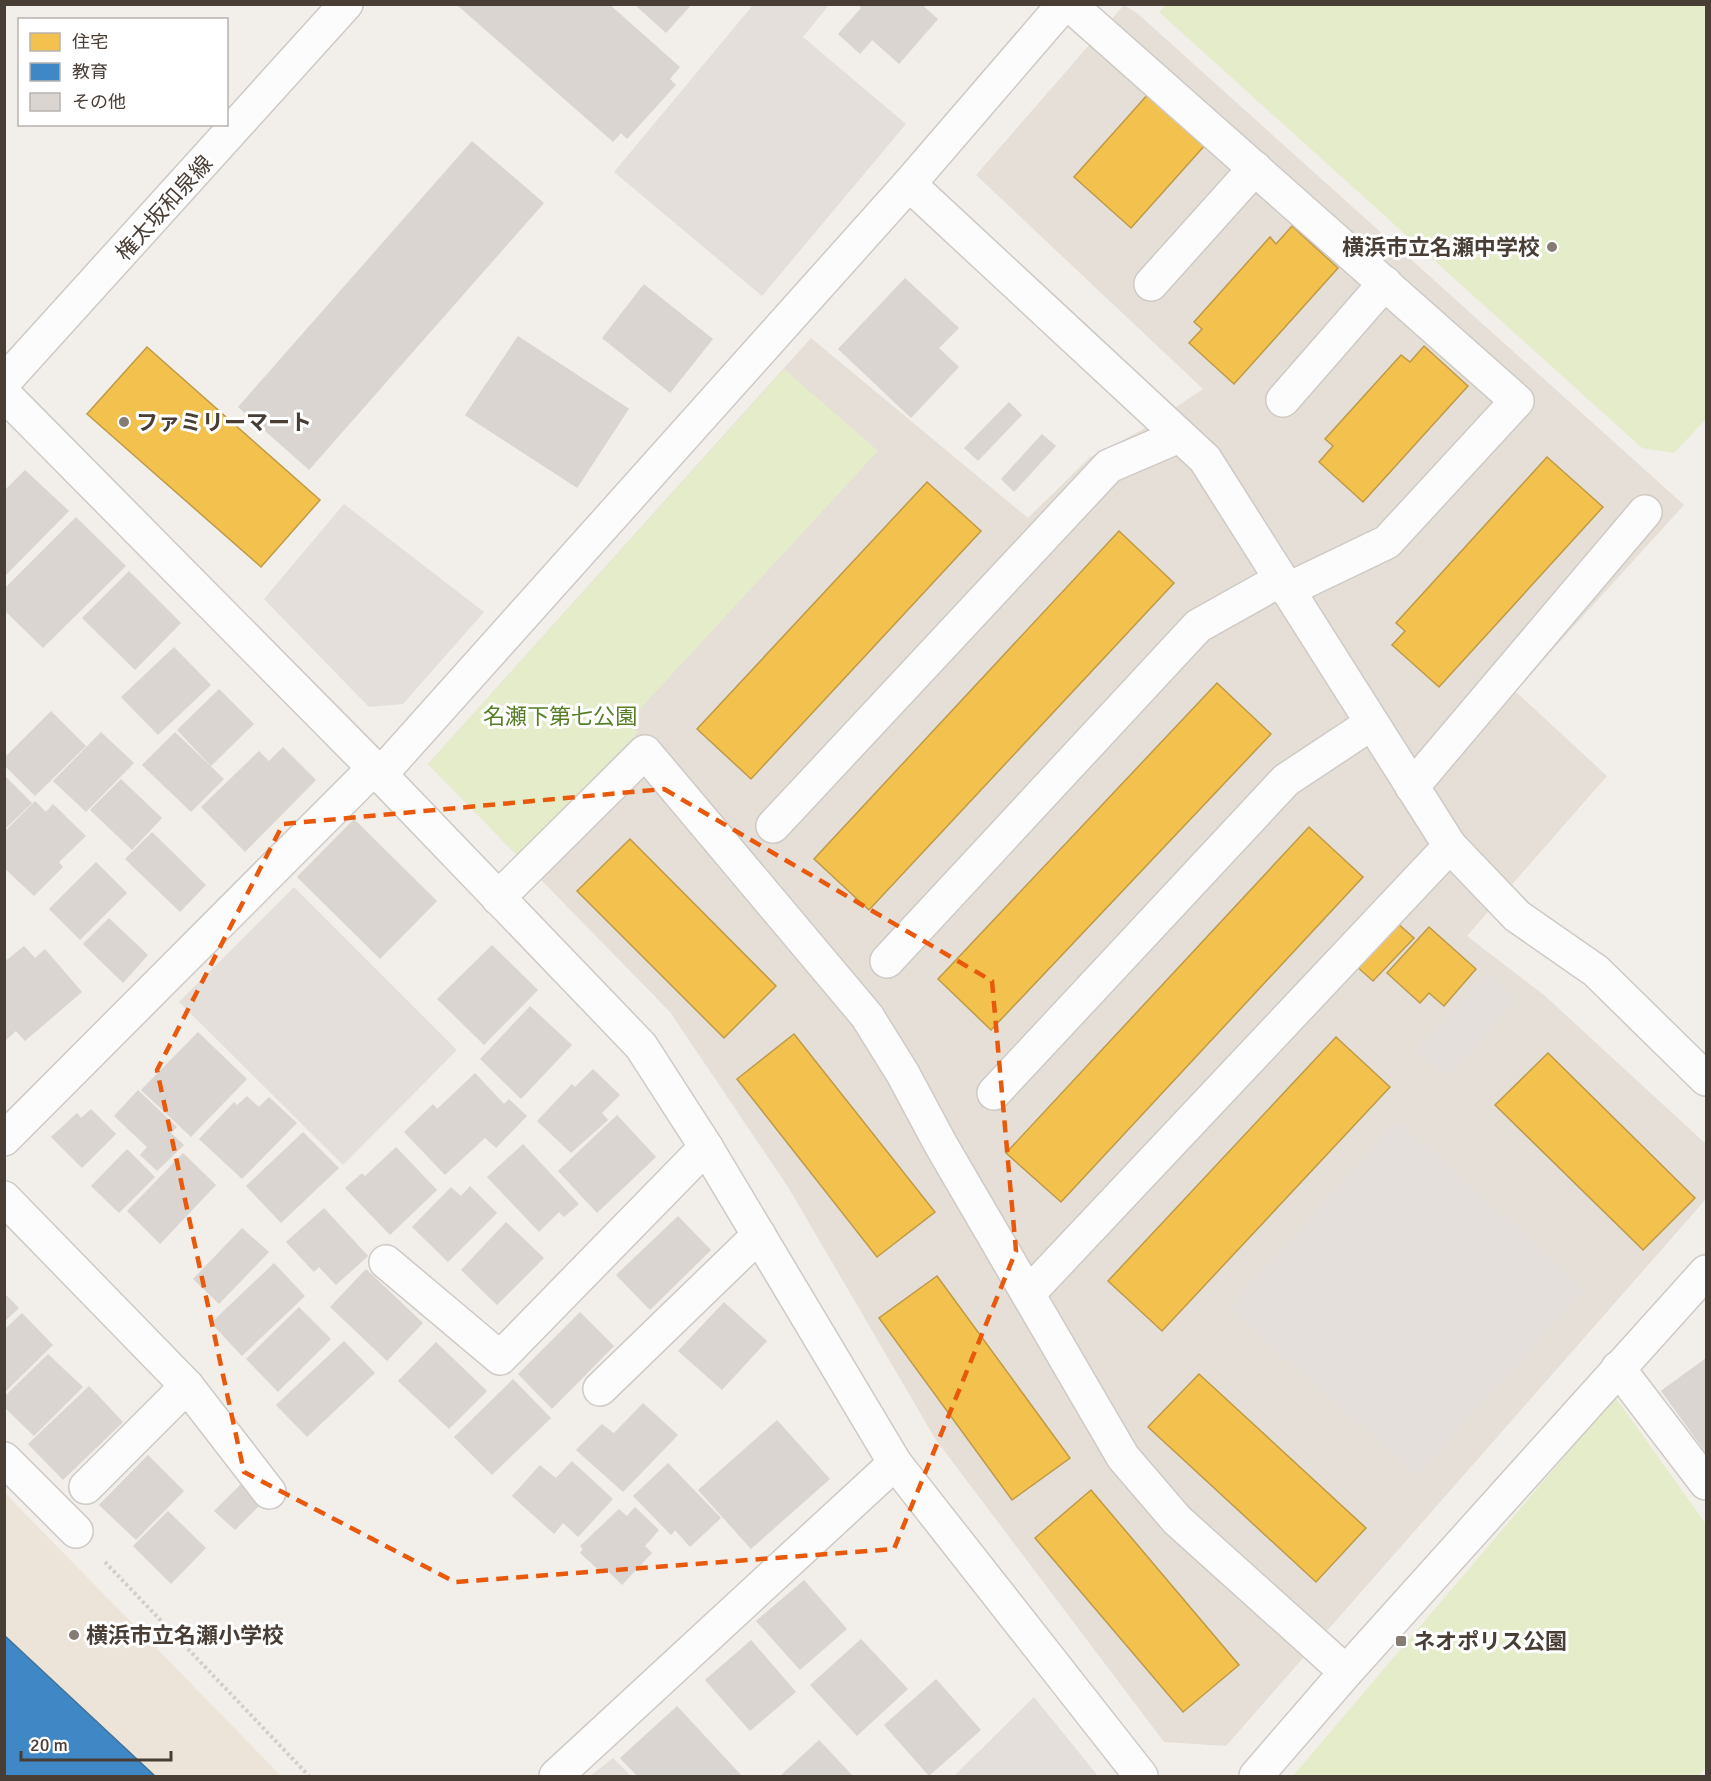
<svg xmlns="http://www.w3.org/2000/svg" width="1711" height="1781" viewBox="0 0 1711 1781" font-family="Signika,'Noto Sans JP',sans-serif">
	<rect width="100%" height="100%" fill="#f2eeea"/>
	<polygon fill="#e6dfd7" points="1124,5 1137,13 1684,505 1515,691 1607,776 1467,936 1544,995 1706,1144 1706,1199 1226,1746 1164,1742 936,1440 788,1187 670,1012 428,764 811,338 1028,518 1090,457 1140,431 1203,389 976,175"/>
	<polygon fill="#ede4d9" points="5,1493 281,1776 5,1776"/>
	<g fill="#e5ecc9">
		<polygon points="1166,5 1706,5 1706,419 1674,453 1642,448 1159,12"/>
		<polygon points="784,369 878,451 627,723 638,732 518,856 428,764"/>
		<polygon points="1615,1397 1706,1524 1706,1768 1698,1776 1293,1776"/>
	</g>
	<g fill="#e4dfdb">
		<polygon points="753,5 829,5 803,37 906,124 762,296 614,172"/>
		<polygon points="344,504 484,612 403,704 369,707 264,599"/>
		<polygon points="294,887 457,1050 343,1165 179,1002"/>
		<polygon points="1489,973 1518,1000 1445,1077 1415,1049"/>
		<polygon points="1397,1120 1585,1289 1417,1475 1229,1308"/>
		<polygon points="1034,1697 1098,1776 954,1776"/>
		<polygon points="613,1758 631,1776 590,1776"/>
	</g>
	<g fill="#f2c14e" stroke="#bf9a47" stroke-width="1.5">
		<polygon points="1149,93 1206,144 1131,228 1074,177"/>
		<polygon points="1292,226 1338,268 1234,384 1189,343 1202,329 1194,322 1270,237 1276,244"/>
		<polygon points="1424,346 1468,386 1363,502 1319,462 1333,446 1325,439 1401,355 1410,362"/>
		<polygon points="147,347 320,500 261,567 87,414"/>
		<polygon points="1547,457 1603,507 1439,687 1392,645 1405,631 1396,623"/>
		<polygon points="927,482 981,531 751,779 697,729"/>
		<polygon points="1119,531 1174,583 869,910 814,859"/>
		<polygon points="1217,683 1271,734 991,1030 938,979"/>
		<polygon points="1309,827 1363,877 1061,1202 1006,1153"/>
		<polygon points="630,839 776,986 724,1038 577,891"/>
		<polygon points="1396,922 1414,938 1373,981 1355,965"/>
		<polygon points="1429,927 1476,969 1444,1006 1429,993 1420,1003 1387,973"/>
		<polygon points="794,1034 935,1212 877,1257 737,1079"/>
		<polygon points="1336,1037 1390,1087 1162,1331 1108,1281"/>
		<polygon points="1548,1053 1695,1198 1643,1250 1495,1105"/>
		<polygon points="937,1276 1070,1458 1012,1500 879,1318"/>
		<polygon points="1199,1374 1366,1528 1316,1582 1148,1427"/>
		<polygon points="1091,1490 1239,1665 1183,1712 1035,1538"/>
	</g>
	<polygon fill="#3f88c5" stroke="#42729a" stroke-width="1.5" points="4,1635 155,1776 4,1776"/>
	<g fill="#dad5d1" stroke="#dad5d0" stroke-width="1.5">
		<polygon points="608,4 679,67 669,79 675,85 627,138 621,132 613,141 458,5"/>
		<polygon points="635,4 691,4 666,32"/>
		<polygon points="859,4 920,4 937,19 899,63 872,39 860,53 839,34 862,8"/>
		<polygon points="472,142 543,203 309,469 239,407"/>
		<polygon points="905,279 958,328 938,348 958,367 911,417 839,349"/>
		<polygon points="644,285 712,339 670,392 603,338"/>
		<polygon points="518,337 628,409 577,487 466,415"/>
		<polygon points="1009,403 1021,415 978,460 965,448"/>
		<polygon points="1042,435 1055,446 1014,491 1002,479"/>
		<polygon points="25,471 68,511 4,576 4,492"/>
		<polygon points="76,518 125,566 43,647 4,609 4,590"/>
		<polygon points="129,572 180,623 135,669 83,618"/>
		<polygon points="174,648 210,685 158,734 122,697"/>
		<polygon points="219,690 253,724 211,765 178,730"/>
		<polygon points="51,712 85,746 35,795 4,764 4,759"/>
		<polygon points="101,733 133,763 86,811 54,781"/>
		<polygon points="175,733 223,779 191,811 143,765"/>
		<polygon points="283,748 315,780 245,851 202,807 259,752 269,762"/>
		<polygon points="4,776 31,803 4,829"/>
		<polygon points="121,780 161,818 132,849 91,810"/>
		<polygon points="35,802 46,813 53,805 85,836 58,862 62,867 34,895 4,867 4,833"/>
		<polygon points="354,820 436,901 380,958 298,877"/>
		<polygon points="152,833 205,885 180,911 126,859"/>
		<polygon points="96,863 126,893 80,939 50,909"/>
		<polygon points="109,919 147,955 123,982 84,944"/>
		<polygon points="492,946 537,990 484,1044 438,999"/>
		<polygon points="24,947 35,959 45,950 81,992 25,1040 16,1030 6,1039 4,963"/>
		<polygon points="530,1007 571,1045 521,1098 481,1059"/>
		<polygon points="198,1033 246,1079 191,1136 142,1090"/>
		<polygon points="593,1070 619,1095 601,1113 607,1120 571,1152 538,1121 572,1085 575,1088"/>
		<polygon points="475,1074 504,1105 509,1100 526,1116 496,1147 485,1137 445,1174 405,1132 433,1105 437,1110"/>
		<polygon points="138,1091 176,1127 170,1133 183,1145 157,1170 141,1155 148,1147 115,1116"/>
		<polygon points="247,1097 259,1108 269,1098 296,1123 242,1178 200,1139 234,1103 237,1106"/>
		<polygon points="91,1110 115,1134 82,1167 52,1137 77,1114 81,1119"/>
		<polygon points="617,1116 655,1157 597,1212 559,1171"/>
		<polygon points="303,1133 338,1168 281,1222 247,1186"/>
		<polygon points="523,1145 578,1204 564,1216 559,1211 539,1231 488,1177"/>
		<polygon points="396,1148 436,1190 390,1234 346,1188 362,1174 365,1177"/>
		<polygon points="127,1150 154,1177 119,1212 92,1186"/>
		<polygon points="183,1154 215,1185 160,1243 128,1211"/>
		<polygon points="470,1187 496,1213 448,1261 413,1227 451,1188 461,1197"/>
		<polygon points="324,1209 367,1256 336,1284 319,1266 314,1271 287,1242"/>
		<polygon points="678,1217 710,1250 650,1309 617,1275"/>
		<polygon points="506,1223 543,1258 497,1304 462,1270"/>
		<polygon points="242,1229 268,1252 219,1303 194,1279"/>
		<polygon points="274,1264 304,1296 242,1355 212,1323"/>
		<polygon points="366,1270 422,1323 387,1360 331,1307"/>
		<polygon points="4,1294 18,1308 4,1321"/>
		<polygon points="724,1303 766,1341 722,1389 679,1351"/>
		<polygon points="299,1308 330,1339 278,1391 247,1359"/>
		<polygon points="580,1313 613,1346 552,1408 519,1374"/>
		<polygon points="22,1314 52,1345 4,1392 4,1331"/>
		<polygon points="344,1342 374,1373 307,1436 277,1405"/>
		<polygon points="436,1343 486,1391 449,1428 399,1381"/>
		<polygon points="48,1355 82,1387 34,1435 4,1406 4,1398"/>
		<polygon points="1706,1359 1706,1452 1662,1391"/>
		<polygon points="513,1380 550,1418 492,1474 455,1437"/>
		<polygon points="89,1387 122,1422 63,1479 29,1444"/>
		<polygon points="643,1404 677,1435 623,1491 577,1450 602,1425 614,1434"/>
		<polygon points="777,1421 829,1479 751,1548 699,1490"/>
		<polygon points="148,1456 183,1491 136,1539 100,1505"/>
		<polygon points="572,1462 612,1499 578,1536 563,1522 554,1533 513,1496 540,1466 556,1479"/>
		<polygon points="668,1464 720,1518 690,1546 675,1529 671,1534 634,1496"/>
		<polygon points="243,1483 263,1501 235,1529 215,1511"/>
		<polygon points="635,1508 658,1530 644,1546 651,1553 622,1584 607,1569 603,1573 581,1553 584,1549 581,1546 619,1510 627,1517"/>
		<polygon points="168,1512 205,1548 171,1583 134,1546"/>
		<polygon points="804,1581 846,1629 800,1669 757,1621"/>
		<polygon points="861,1640 907,1689 857,1735 811,1685"/>
		<polygon points="751,1641 795,1692 750,1730 706,1680"/>
		<polygon points="936,1680 980,1730 929,1775 885,1725"/>
		<polygon points="677,1707 741,1776 638,1776 621,1758"/>
		<polygon points="819,1741 852,1776 781,1776"/>
	</g>
	<g fill="none" stroke-linecap="round" stroke-linejoin="round">
		<defs>
			<g id="minor">
				<polyline points="1069,4 1517,401 1387,542 1287,590"/>
				<polyline points="909,184 1205,459 1450,846 1517,916 1596,971 1706,1079"/>
				<polyline points="1151,284 1255,168"/>
				<polyline points="4,382 346,4"/>
				<polyline points="4,394 374,768 641,1046 706,1147 895,1463 1141,1776"/>
				<polyline points="1283,400 1385,283"/>
				<polyline points="380,775 909,184 1064,4"/>
				<polyline points="1412,787 1645,512"/>
				<polyline points="773,826 1109,466 1179,436"/>
				<polyline points="498,898 645,752 867,1016 903,1074 941,1145 1123,1457 1177,1520 1346,1672"/>
				<polyline points="887,961 1198,626 1280,580"/>
				<polyline points="994,1093 1286,780 1372,723"/>
				<polyline points="4,1139 374,768"/>
				<polyline points="4,1198 187,1386 269,1492"/>
				<polyline points="386,1262 500,1358 706,1147"/>
				<polyline points="1028,1294 1450,846"/>
				<polyline points="1618,1368 1706,1483"/>
				<polyline points="600,1389 759,1235"/>
				<polyline points="4,1459 76,1531"/>
				<polyline points="86,1487 187,1386"/>
				<polyline points="556,1776 895,1463"/>
				<polyline points="1256,1776 1346,1672 1706,1272"/>
			</g>
		</defs>
		<use href="#minor" stroke="#cecac6" stroke-width="36"/>
		<polyline stroke="#d2ceca" stroke-width="4" stroke-dasharray="3 3" stroke-linecap="butt" points="105,1562 309,1776"/>
		<use href="#minor" stroke="#fdfcfc" stroke-width="33"/>
	</g>
	<path fill="none" stroke="#e8590c" stroke-width="4.5" stroke-dasharray="12 8" stroke-linejoin="round" d="M 664,789 L 992,981 L 1016,1251 L 894,1549 L 455,1582 L 244,1472 L 157,1070 L 283,824 Z"/>
	<g fill="#847c75" stroke="#fff" stroke-width="2">
		<circle cx="1552" cy="247" r="6"/>
		<circle cx="124" cy="422" r="6"/>
		<circle cx="74" cy="1635" r="6"/>
		<rect x="1395" y="1635" width="12" height="12" rx="3"/>
	</g>
	<g text-anchor="middle" dominant-baseline="central" stroke-width="6" stroke-linejoin="round" paint-order="stroke">
		<g font-size="22" fill="#483e36" stroke="#fff">
			<text transform="translate(164 208) rotate(-48)">権太坂和泉線</text>
		</g>
		<g font-size="22" font-weight="bold" fill="#483e36" stroke="#fff" text-anchor="start">
			<text x="1540" y="247" text-anchor="end">横浜市立名瀬中学校</text>
			<text x="136" y="422">ファミリーマート</text>
			<text x="86" y="1635">横浜市立名瀬小学校</text>
			<text x="1413" y="1641">ネオポリス公園</text>
		</g>
		<g font-size="22" fill="#567e25" stroke="#fff">
			<text x="560" y="716">名瀬下第七公園</text>
		</g>
	</g>
	<rect width="1711" height="1781" fill="none" stroke="#483e36" stroke-width="12"/>
	<rect x="18" y="18" width="210" height="108" fill="#ffffff" stroke="#b6b2af" stroke-width="1.5"/>
	<rect x="30" y="33" width="30" height="18" fill="#f2c14e" stroke="#b6b2af" stroke-width="1.5"/>
	<text x="72" y="48" font-size="18" fill="#483e36">住宅</text>
	<rect x="30" y="63" width="30" height="18" fill="#3f88c5" stroke="#b6b2af" stroke-width="1.5"/>
	<text x="72" y="78" font-size="18" fill="#483e36">教育</text>
	<rect x="30" y="93" width="30" height="18" fill="#dad5d1" stroke="#b6b2af" stroke-width="1.5"/>
	<text x="72" y="108" font-size="18" fill="#483e36">その他</text>
	<path d="M21 1751v9h150v-9" fill="none" stroke="#483e36" stroke-width="3"/>
	<text x="30" y="1751" font-size="18" fill="#483e36" stroke="#ffffff" stroke-width="4.5" paint-order="stroke">20 m</text>
</svg>
